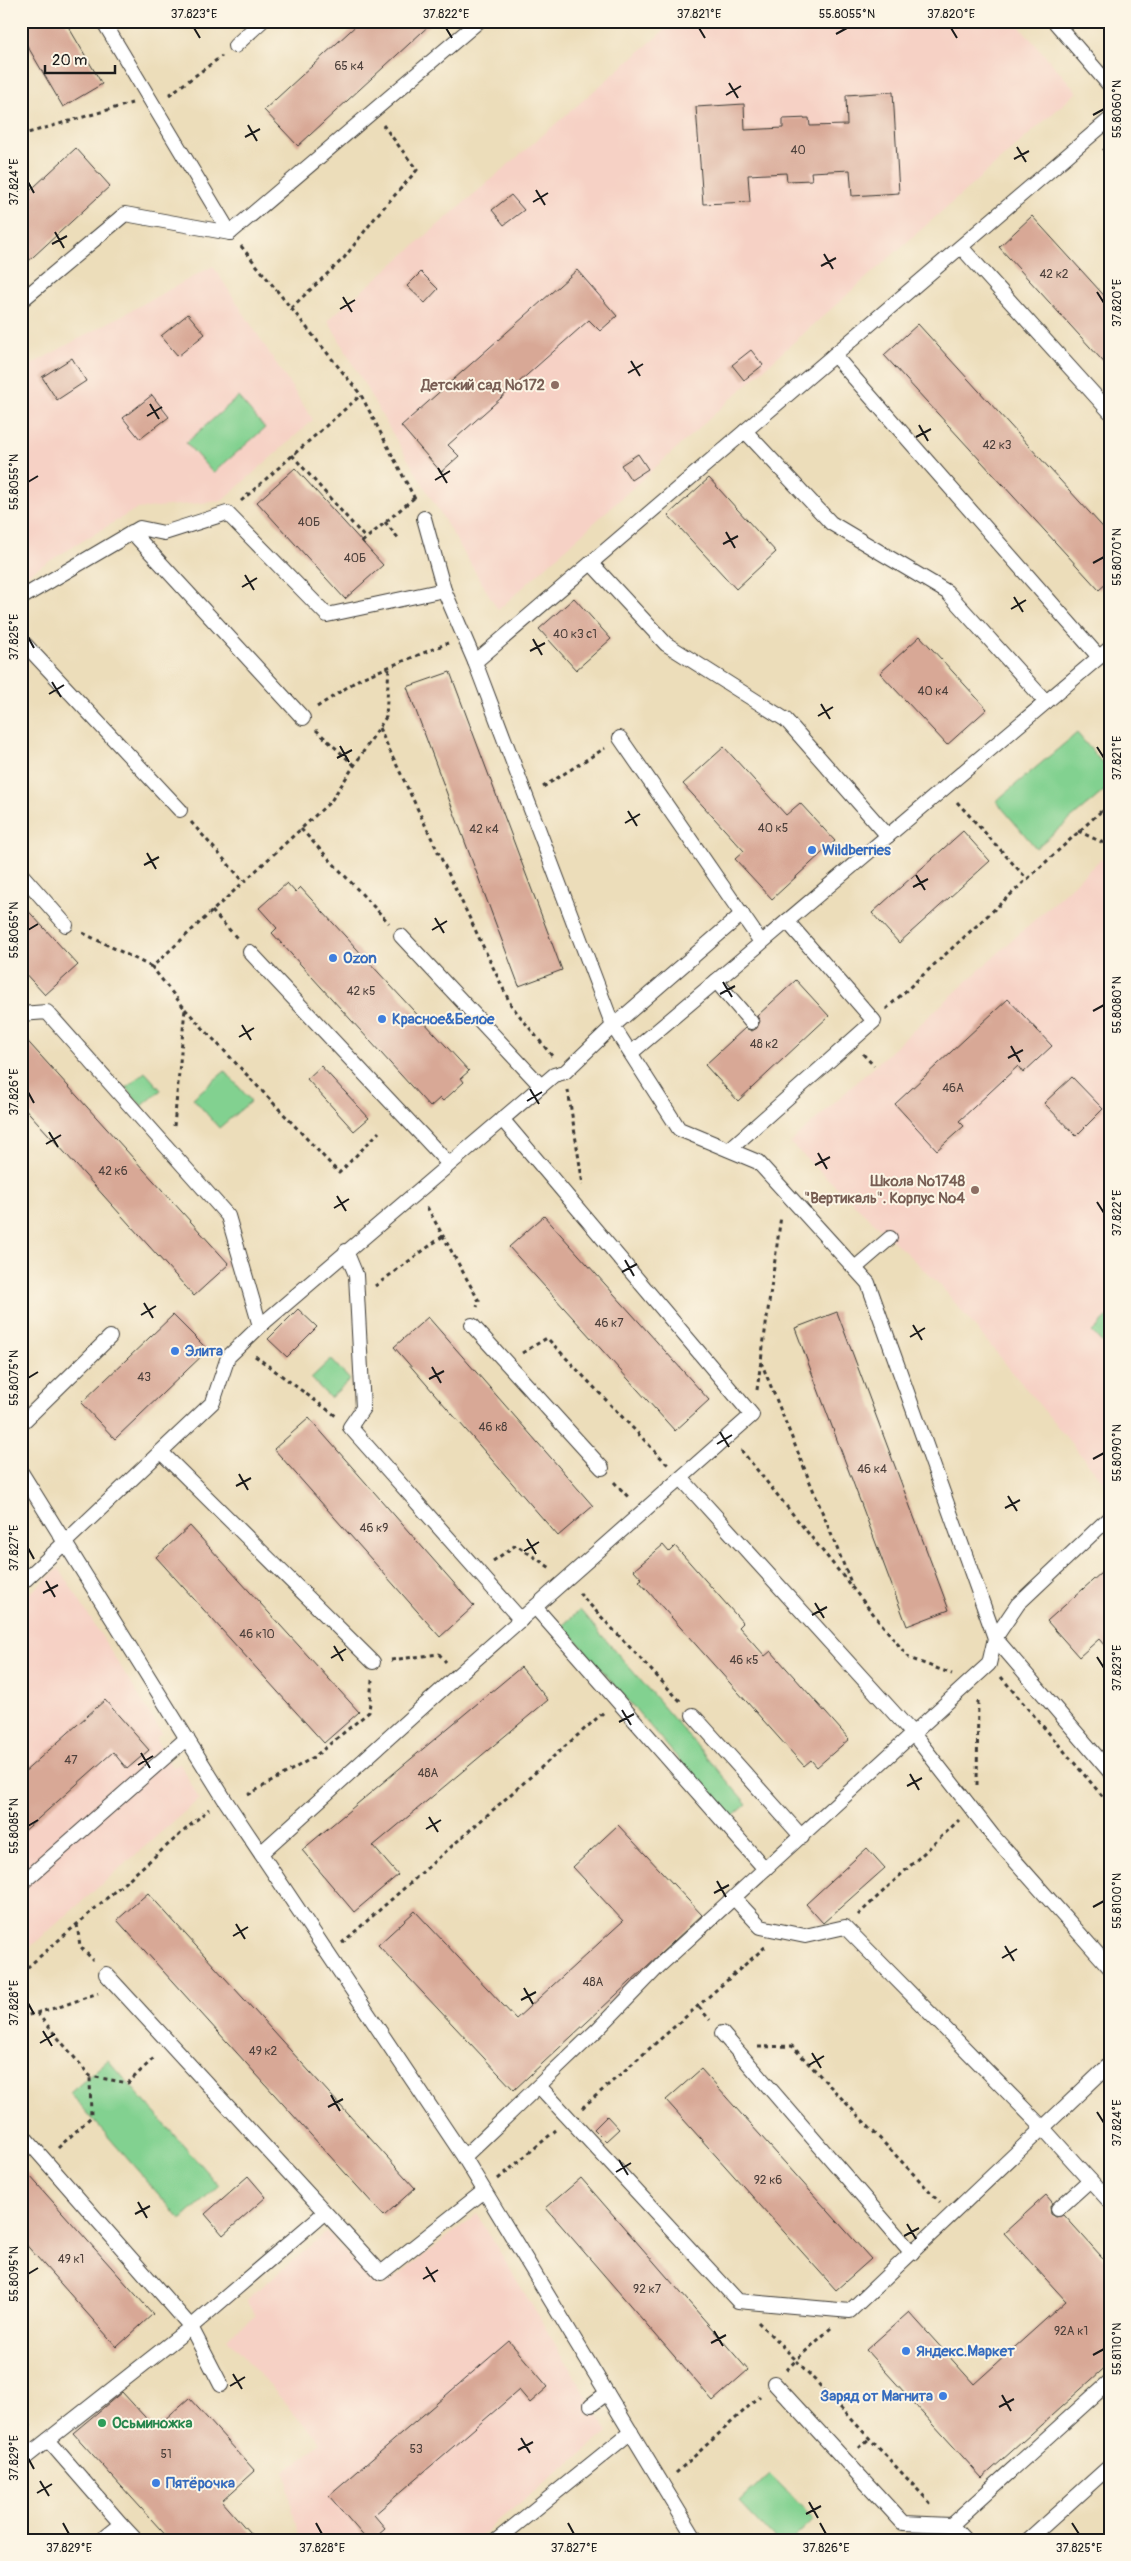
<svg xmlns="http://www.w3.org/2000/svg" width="1131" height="2561" viewBox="0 0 1131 2561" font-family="Pangolin,sans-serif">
	<rect width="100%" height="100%" fill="#fcf5e5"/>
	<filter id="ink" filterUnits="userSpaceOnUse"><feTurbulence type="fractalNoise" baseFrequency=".02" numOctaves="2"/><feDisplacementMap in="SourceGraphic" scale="10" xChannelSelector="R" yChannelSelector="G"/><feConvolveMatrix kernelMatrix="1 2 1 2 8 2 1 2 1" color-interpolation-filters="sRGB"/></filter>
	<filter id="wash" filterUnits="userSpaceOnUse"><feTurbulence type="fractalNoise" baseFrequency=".0096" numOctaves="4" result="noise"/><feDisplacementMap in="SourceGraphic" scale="20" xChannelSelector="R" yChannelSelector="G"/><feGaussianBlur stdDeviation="1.12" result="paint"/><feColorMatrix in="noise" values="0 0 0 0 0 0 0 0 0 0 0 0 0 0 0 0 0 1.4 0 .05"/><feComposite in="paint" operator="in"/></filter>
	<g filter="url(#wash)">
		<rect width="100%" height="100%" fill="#ecddba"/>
		<g fill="#f6d1c5">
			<polygon points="675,21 1015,21 1077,92 787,348 498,610 385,421 328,320"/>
			<polygon points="213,266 313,420 222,501 136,509 21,578 21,370"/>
			<polygon points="1101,859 1110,868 1110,1490 941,1286 790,1143"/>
			<polygon points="59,1568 162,1733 155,1738 172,1767 180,1764 199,1799 21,1955 21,1601"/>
			<polygon points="477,2214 608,2432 474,2540 299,2540 285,2472 321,2443 227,2338 255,2316 246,2300 327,2232 380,2289"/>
		</g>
		<g fill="#82d190" stroke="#4f7656">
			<polygon points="238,397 265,428 213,473 186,443"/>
			<polygon points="1077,733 1110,772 1110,786 1036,848 996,801"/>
			<polygon points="225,1071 251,1101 219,1128 193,1098"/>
			<polygon points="145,1072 161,1090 142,1106 126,1088"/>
			<polygon points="1110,1315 1110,1351 1092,1332"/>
			<polygon points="331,1359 350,1380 330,1398 311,1378"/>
			<polygon points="580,1610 747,1804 730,1819 563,1625"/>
			<polygon points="108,2060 219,2186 181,2220 70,2093"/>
			<polygon points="770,2474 814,2519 792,2540 776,2540 740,2502"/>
		</g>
		<g id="blocks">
			<g fill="#d8a896">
				<polygon points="21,21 65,21 102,84 63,107 21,35"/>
				<polygon points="361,21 434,21 298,146 264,110"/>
				<polygon points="893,92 899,193 852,196 850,170 811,172 812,180 787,181 786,173 748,175 750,202 703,204 696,107 744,104 745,130 783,128 783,119 809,118 810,126 847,125 846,95"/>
				<polygon points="76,148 110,186 21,268 21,199"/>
				<polygon points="511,195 524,210 504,225 492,210"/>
				<polygon points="1032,216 1110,302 1110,369 999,247"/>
				<polygon points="577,270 617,316 600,331 589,320 448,445 459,456 441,472 401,426"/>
				<polygon points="421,272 438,289 425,303 407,286"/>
				<polygon points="188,314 205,334 178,356 161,336"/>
				<polygon points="918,324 1110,535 1110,580 1099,590 884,355"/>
				<polygon points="751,350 763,365 744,380 732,365"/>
				<polygon points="72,358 86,381 57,400 42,377"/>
				<polygon points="152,395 169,417 140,439 123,418"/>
				<polygon points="638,454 648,469 631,480 621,465"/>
				<polygon points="295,468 383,565 345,599 257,502"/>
				<polygon points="709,478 776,552 736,589 668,515"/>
				<polygon points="574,598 611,639 576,670 539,629"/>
				<polygon points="920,636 987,709 947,745 880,673"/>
				<polygon points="450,672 562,970 519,986 407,687"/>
				<polygon points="724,747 786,815 800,803 835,841 772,899 735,859 744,851 683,784"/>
				<polygon points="963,831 990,861 899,943 872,913"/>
				<polygon points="287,883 295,892 300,887 469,1071 461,1078 464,1082 443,1101 440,1098 430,1107 272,933 277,928 259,908"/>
				<polygon points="21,903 78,965 45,995 21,969"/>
				<polygon points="796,980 829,1016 738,1101 705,1065 745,1028 752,1031 757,1028 760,1021 757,1016"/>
				<polygon points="1008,999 1052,1046 1023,1073 1018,1066 959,1121 964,1126 937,1150 895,1104"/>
				<polygon points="21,1034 229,1264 194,1296 21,1104"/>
				<polygon points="321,1066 369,1118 354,1131 307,1079"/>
				<polygon points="1072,1077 1103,1109 1076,1136 1044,1103"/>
				<polygon points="544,1216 709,1400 675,1431 509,1247"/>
				<polygon points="298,1309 317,1327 287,1357 268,1339"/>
				<polygon points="837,1312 949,1610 907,1626 795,1328"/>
				<polygon points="173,1315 208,1350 115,1439 81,1403"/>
				<polygon points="428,1317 593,1506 558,1536 394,1347"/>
				<polygon points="309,1418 474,1606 440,1637 274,1449"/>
				<polygon points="190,1526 359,1712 324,1743 156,1557"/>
				<polygon points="663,1545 669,1552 675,1546 743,1623 739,1627 765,1656 771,1651 849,1739 817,1767 811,1760 804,1766 639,1581 642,1579 634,1570"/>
				<polygon points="1110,1565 1110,1652 1099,1639 1079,1657 1047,1621"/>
				<polygon points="521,1667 548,1700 373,1846 398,1875 354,1912 302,1850"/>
				<polygon points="105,1700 149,1750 127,1769 113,1752 21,1834 21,1775"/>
				<polygon points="618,1825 702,1915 514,2090 378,1945 415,1911 516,2019 623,1921 573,1867"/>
				<polygon points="867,1848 885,1868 823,1923 806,1904"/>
				<polygon points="148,1893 415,2188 384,2216 117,1920"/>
				<polygon points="701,2069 871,2259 836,2290 666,2100"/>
				<polygon points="607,2116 619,2129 606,2141 594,2129"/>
				<polygon points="21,2166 153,2314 117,2347 21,2239"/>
				<polygon points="248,2176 266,2197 223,2235 205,2214"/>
				<polygon points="581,2178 748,2370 713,2401 546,2208"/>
				<polygon points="1046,2195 1052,2202 1050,2207 1051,2214 1056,2217 1064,2215 1110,2266 1110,2363 982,2478 866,2350 909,2312 974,2384 1066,2301 1004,2233"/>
				<polygon points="509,2341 548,2387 530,2403 519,2390 374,2515 385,2528 371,2540 367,2540 329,2496"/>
				<polygon points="122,2392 155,2428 189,2398 255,2471 222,2501 256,2540 170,2540 73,2433"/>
			</g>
		</g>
	</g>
	<g filter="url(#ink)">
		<use href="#blocks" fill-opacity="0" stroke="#3b3934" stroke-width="1"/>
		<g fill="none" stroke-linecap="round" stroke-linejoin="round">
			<defs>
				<g id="service">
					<polyline points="103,21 230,233"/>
					<polyline points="1054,21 1110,86"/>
					<polyline points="235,46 262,21"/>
					<polyline points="961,247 1110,412"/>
					<polyline points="21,301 125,214 230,233 479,21"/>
					<polyline points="834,355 1099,657"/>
					<polyline points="745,431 831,523 947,592 1046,702"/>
					<polyline points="424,518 444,590 475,662 613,1026 679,1129 758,1162 868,1283 995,1638 989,1664 660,1965 598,2029 464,2157"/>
					<polyline points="132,532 303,718"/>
					<polyline points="591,563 666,644 786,720 888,836"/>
					<polyline points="21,598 140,528 164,533 227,513 327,615 444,590"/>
					<polyline points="21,640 180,810"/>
					<polyline points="475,662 1110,119"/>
					<polyline points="620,738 761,942"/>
					<polyline points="21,874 66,925"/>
					<polyline points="401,936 541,1086"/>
					<polyline points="250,952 449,1164"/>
					<polyline points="716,981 751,1022"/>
					<polyline points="21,1014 47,1012 228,1216 260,1326"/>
					<polyline points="631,1053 1110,648"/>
					<polyline points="730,1149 874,1021 787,921"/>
					<polyline points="346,1251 356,1275 363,1408 350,1427 521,1620"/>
					<polyline points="855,1268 890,1238"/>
					<polyline points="472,1325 602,1468"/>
					<polyline points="21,1424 110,1337"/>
					<polyline points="161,1452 373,1662"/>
					<polyline points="21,1472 225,1800 464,2157 696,2540"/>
					<polyline points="681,1478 914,1735 993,1836 1110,1968"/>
					<polyline points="1110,1517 1018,1604 995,1638 1110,1772"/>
					<polyline points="21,1584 213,1402 228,1357 260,1326 554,1075 565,1072 613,1026 742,914"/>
					<polyline points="535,1607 765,1869"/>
					<polyline points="693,1715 802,1837"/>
					<polyline points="261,1853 458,1675 752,1415 502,1119"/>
					<polyline points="21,1884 187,1738"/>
					<polyline points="734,1898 761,1927 805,1936 845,1927 1043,2128 1110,2202"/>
					<polyline points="106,1974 381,2273 484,2191"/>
					<polyline points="722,2033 912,2253"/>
					<polyline points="539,2086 738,2301 850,2311 1110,2064"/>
					<polyline points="21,2133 191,2327 21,2461"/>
					<polyline points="1058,2209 1090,2180"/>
					<polyline points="774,2383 903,2523 951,2525 965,2540"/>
					<polyline points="221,2385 191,2327 324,2213"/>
					<polyline points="591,2405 607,2393"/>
					<polyline points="48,2440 121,2524 101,2540"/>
					<polyline points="121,2524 136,2540"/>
					<polyline points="951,2525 1110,2381"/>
					<polyline points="497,2540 631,2432"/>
					<polyline points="1028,2540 1110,2466"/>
				</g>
			</defs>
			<use href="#service" stroke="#3b3934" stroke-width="16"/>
			<g stroke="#3b3934" stroke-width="3" stroke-dasharray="4 4" stroke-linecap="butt">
				<polyline points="169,95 222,56"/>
				<polyline points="21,135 132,103"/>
				<polyline points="1103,149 1110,156"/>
				<polyline points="241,246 361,395 416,501"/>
				<polyline points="291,308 344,258 378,214 417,170 383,125"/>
				<polyline points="292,455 366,539"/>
				<polyline points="241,501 361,395"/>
				<polyline points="385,522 400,540"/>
				<polyline points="362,542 414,498"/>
				<polyline points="317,707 361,678 448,643"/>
				<polyline points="379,728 511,1005 552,1056"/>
				<polyline points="316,730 354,765"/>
				<polyline points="543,787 605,748"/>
				<polyline points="957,802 1027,879"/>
				<polyline points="1102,810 1110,819"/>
				<polyline points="191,822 244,882"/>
				<polyline points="301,829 389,923"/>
				<polyline points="1078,831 1110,846"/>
				<polyline points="212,911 237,938"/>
				<polyline points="83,933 152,967"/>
				<polyline points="185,1009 339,1173 379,1132"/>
				<polyline points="886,1009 1110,803"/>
				<polyline points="863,1054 874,1066"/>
				<polyline points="568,1090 583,1185"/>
				<polyline points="174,1126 185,1009 152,967 331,801 386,717 389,666"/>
				<polyline points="427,1207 479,1301 477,1307"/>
				<polyline points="375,1286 443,1236"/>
				<polyline points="522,1353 547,1338 668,1465"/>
				<polyline points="255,1356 336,1416"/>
				<polyline points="761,1362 852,1585"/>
				<polyline points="757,1390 781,1216"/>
				<polyline points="741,1450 909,1658 952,1674"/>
				<polyline points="614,1482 630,1499"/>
				<polyline points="493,1561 516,1545 552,1569"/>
				<polyline points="579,1593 681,1702"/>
				<polyline points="391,1660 439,1654 446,1662"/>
				<polyline points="1001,1677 1110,1805"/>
				<polyline points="977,1785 978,1698"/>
				<polyline points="248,1795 314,1757 369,1712 372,1680"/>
				<polyline points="858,1915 959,1820"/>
				<polyline points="77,1924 80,1946 93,1960"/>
				<polyline points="342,1943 604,1712"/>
				<polyline points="21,1973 209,1809"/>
				<polyline points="699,2007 710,2020"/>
				<polyline points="37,2013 90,2076 128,2083 156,2056"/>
				<polyline points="21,2017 62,2006 98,1993"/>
				<polyline points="758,2047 792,2046 940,2202"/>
				<polyline points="582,2108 765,1947"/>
				<polyline points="58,2148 91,2117 90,2076"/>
				<polyline points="498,2179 556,2130"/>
				<polyline points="758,2322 796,2360 786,2371"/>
				<polyline points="831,2328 796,2360 932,2505"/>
				<polyline points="21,2420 34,2429"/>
				<polyline points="859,2448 870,2438"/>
				<polyline points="676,2473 760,2396"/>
			</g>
			<use href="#service" stroke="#fff" stroke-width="14"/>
		</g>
	</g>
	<path fill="none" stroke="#1c1c1c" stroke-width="2" d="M 194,28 L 200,38M 446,28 L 452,38M 699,28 L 705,38M 951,28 L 957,38M 836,34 L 847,28M 729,83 L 738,98M 726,95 L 741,86M 1093,115 L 1104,109M 248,125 L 257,141M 245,137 L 260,129M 1017,147 L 1026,162M 1014,159 L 1029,151M 28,182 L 34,193M 536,190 L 545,205M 533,202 L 548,193M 55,232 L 64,248M 52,244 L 67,236M 824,254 L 833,269M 821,266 L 836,258M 1097,292 L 1104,303M 343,297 L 352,312M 340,309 L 355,300M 631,361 L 640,376M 628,373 L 643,364M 150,404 L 159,419M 147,416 L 162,407M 919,425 L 928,441M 916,437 L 931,429M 438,468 L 447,483M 435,480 L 450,471M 28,482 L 38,476M 726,532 L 735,548M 723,544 L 738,536M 1093,563 L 1104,557M 245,575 L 254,590M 242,587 L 257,578M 1014,597 L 1023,612M 1011,609 L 1026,600M 28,637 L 34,648M 533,639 L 542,655M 530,651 L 545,643M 52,682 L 61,697M 49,694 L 64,685M 821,704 L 830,719M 818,716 L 833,707M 340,746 L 349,762M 1097,747 L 1104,758M 337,758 L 352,750M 628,811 L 637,826M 625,823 L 640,814M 147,853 L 156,869M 144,865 L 159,857M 916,875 L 925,890M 913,887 L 928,879M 435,918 L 444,933M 28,930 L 38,924M 432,930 L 447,921M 723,982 L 732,997M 720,994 L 735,986M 1093,1011 L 1104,1005M 242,1025 L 251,1040M 239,1037 L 254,1028M 1011,1046 L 1020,1062M 1008,1058 L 1023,1050M 530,1089 L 539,1104M 28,1092 L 34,1103M 527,1101 L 542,1092M 49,1132 L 58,1147M 46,1144 L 61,1135M 818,1153 L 827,1169M 815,1165 L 830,1157M 337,1196 L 346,1211M 1097,1202 L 1104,1213M 334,1208 L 349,1199M 625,1260 L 634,1276M 622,1272 L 637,1264M 144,1303 L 153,1318M 141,1315 L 156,1306M 913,1325 L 922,1340M 910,1337 L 925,1328M 432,1367 L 441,1383M 28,1378 L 38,1372M 429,1379 L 444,1371M 720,1432 L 729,1447M 717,1444 L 732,1435M 1093,1459 L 1104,1453M 239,1474 L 248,1490M 236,1486 L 251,1478M 1008,1496 L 1017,1511M 1005,1508 L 1020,1500M 527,1539 L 536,1554M 28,1548 L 34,1559M 524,1551 L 539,1542M 46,1581 L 55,1597M 43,1593 L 58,1585M 815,1603 L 824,1618M 812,1615 L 827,1607M 334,1646 L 343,1661M 1097,1657 L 1104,1668M 331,1658 L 346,1649M 622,1710 L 631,1725M 619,1722 L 634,1714M 141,1753 L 150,1768M 138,1765 L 153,1756M 910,1774 L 919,1790M 907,1786 L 922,1778M 429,1817 L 438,1832M 28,1826 L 38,1820M 426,1829 L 441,1820M 717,1881 L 726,1897M 714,1893 L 729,1885M 1093,1907 L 1104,1901M 236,1924 L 245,1939M 233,1936 L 248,1927M 1005,1946 L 1014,1961M 1002,1958 L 1017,1949M 524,1988 L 533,2004M 521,2000 L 536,1992M 28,2003 L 34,2014M 43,2031 L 52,2046M 40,2043 L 55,2034M 812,2053 L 821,2068M 809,2065 L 824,2056M 331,2095 L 340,2111M 328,2107 L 343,2099M 1097,2112 L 1104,2123M 619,2160 L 628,2175M 616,2172 L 631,2163M 138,2202 L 147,2218M 135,2214 L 150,2206M 907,2224 L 916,2239M 904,2236 L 919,2228M 426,2267 L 435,2282M 28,2274 L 38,2268M 423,2279 L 438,2270M 714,2331 L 723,2346M 711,2343 L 726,2335M 1093,2355 L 1104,2349M 233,2374 L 242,2389M 230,2386 L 245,2377M 1002,2395 L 1011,2411M 999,2407 L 1014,2399M 521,2438 L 530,2453M 518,2450 L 533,2442M 28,2458 L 34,2469M 40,2481 L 49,2496M 37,2493 L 52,2484M 809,2502 L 818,2518M 806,2514 L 821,2506M 63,2523 L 69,2534M 316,2523 L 322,2534M 568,2523 L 574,2534M 820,2523 L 826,2534M 1072,2523 L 1079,2534"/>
	<g fill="#8d6e63" stroke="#fcf5e5" stroke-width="2">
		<circle cx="555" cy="385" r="5"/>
		<circle cx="975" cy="1190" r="5"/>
	</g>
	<g fill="#3f7fe0" stroke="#fcf5e5" stroke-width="2">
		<circle cx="812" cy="850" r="5"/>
		<circle cx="333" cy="958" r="5"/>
		<circle cx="382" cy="1019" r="5"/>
		<circle cx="175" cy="1351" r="5"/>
		<circle cx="906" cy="2351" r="5"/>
		<circle cx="943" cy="2396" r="5"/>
		<circle cx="156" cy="2483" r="5"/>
	</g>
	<circle fill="#2e9e5b" stroke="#fcf5e5" stroke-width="2" cx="102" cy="2423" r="5"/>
	<g text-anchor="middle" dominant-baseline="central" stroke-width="4" stroke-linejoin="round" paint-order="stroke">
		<g font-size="12" fill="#4b3f3a">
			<text x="349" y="66">65 к4</text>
			<text x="798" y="150">40</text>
			<text x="1054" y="274">42 к2</text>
			<text x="997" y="445">42 к3</text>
			<text x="309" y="522">40Б</text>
			<text x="355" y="558">40Б</text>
			<text x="575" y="634">40 к3 с1</text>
			<text x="933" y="691">40 к4</text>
			<text x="773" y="828">40 к5</text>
			<text x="484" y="829">42 к4</text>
			<text x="361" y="991">42 к5</text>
			<text x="764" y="1044">48 к2</text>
			<text x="953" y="1088">46А</text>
			<text x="113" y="1171">42 к6</text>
			<text x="609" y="1323">46 к7</text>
			<text x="144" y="1377">43</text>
			<text x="493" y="1427">46 к8</text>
			<text x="872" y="1469">46 к4</text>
			<text x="374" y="1528">46 к9</text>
			<text x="257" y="1634">46 к10</text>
			<text x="744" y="1660">46 к5</text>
			<text x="71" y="1760">47</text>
			<text x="428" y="1773">48А</text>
			<text x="593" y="1982">48А</text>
			<text x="263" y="2051">49 к2</text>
			<text x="768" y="2180">92 к6</text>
			<text x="71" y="2259">49 к1</text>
			<text x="647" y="2289">92 к7</text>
			<text x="1071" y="2331">92А к1</text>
			<text x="416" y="2449">53</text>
			<text x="166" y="2454">51</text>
		</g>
		<g font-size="15" font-weight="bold" fill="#785e54" stroke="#fcf5e5" text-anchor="end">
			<text x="545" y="385">Детский сад №172</text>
			<text x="965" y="1181">Школа №1748<tspan x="965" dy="17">"Вертикаль". Корпус №4</tspan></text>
		</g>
		<g font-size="15" font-weight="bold" fill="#366cbe" stroke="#fcf5e5" text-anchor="start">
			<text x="822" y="850">Wildberries</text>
			<text x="343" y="958">Ozon</text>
			<text x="392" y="1019">Красное&amp;Белое</text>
			<text x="185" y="1351">Элита</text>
			<text x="916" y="2351">Яндекс.Маркет</text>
			<text x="933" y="2396" text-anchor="end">Заряд от Магнита</text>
			<text x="166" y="2483">Пятёрочка</text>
		</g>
		<g font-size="15" font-weight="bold" fill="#27864d" stroke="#fcf5e5" text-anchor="start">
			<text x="112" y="2423">Осьминожка</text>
		</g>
	</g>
	<rect width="1131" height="2561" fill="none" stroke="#fcf5e5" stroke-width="55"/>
	<path d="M45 65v8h70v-8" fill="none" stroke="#1c1c1c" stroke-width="2.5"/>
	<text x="52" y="65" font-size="15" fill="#1c1c1c" stroke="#fcf5e5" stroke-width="4" paint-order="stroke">20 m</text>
	<rect x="28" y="28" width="1076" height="2506" fill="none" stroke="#1c1c1c" stroke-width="2"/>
	<g font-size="12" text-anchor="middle" fill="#1c1c1c">
		<text x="194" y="18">37.823°E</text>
		<text x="446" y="18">37.822°E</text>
		<text x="699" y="18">37.821°E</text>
		<text x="847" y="18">55.8055°N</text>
		<text x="951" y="18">37.820°E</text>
		<text transform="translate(1117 109) rotate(-90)" y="4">55.8060°N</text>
		<text transform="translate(14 182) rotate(-90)" y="4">37.824°E</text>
		<text transform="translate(1117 303) rotate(-90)" y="4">37.820°E</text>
		<text transform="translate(14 482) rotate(-90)" y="4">55.8055°N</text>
		<text transform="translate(1117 557) rotate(-90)" y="4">55.8070°N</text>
		<text transform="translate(14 637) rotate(-90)" y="4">37.825°E</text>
		<text transform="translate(1117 758) rotate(-90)" y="4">37.821°E</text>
		<text transform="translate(14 930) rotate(-90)" y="4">55.8065°N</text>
		<text transform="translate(1117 1005) rotate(-90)" y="4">55.8080°N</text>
		<text transform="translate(14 1092) rotate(-90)" y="4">37.826°E</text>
		<text transform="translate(1117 1213) rotate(-90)" y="4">37.822°E</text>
		<text transform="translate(14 1378) rotate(-90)" y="4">55.8075°N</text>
		<text transform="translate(1117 1453) rotate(-90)" y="4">55.8090°N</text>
		<text transform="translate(14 1548) rotate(-90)" y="4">37.827°E</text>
		<text transform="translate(1117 1668) rotate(-90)" y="4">37.823°E</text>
		<text transform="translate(14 1826) rotate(-90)" y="4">55.8085°N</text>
		<text transform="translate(1117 1901) rotate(-90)" y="4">55.8100°N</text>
		<text transform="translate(14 2003) rotate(-90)" y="4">37.828°E</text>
		<text transform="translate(1117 2123) rotate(-90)" y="4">37.824°E</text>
		<text transform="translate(14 2274) rotate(-90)" y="4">55.8095°N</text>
		<text transform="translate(1117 2349) rotate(-90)" y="4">55.8110°N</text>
		<text transform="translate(14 2458) rotate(-90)" y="4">37.829°E</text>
		<text x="69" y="2552">37.829°E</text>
		<text x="322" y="2552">37.828°E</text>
		<text x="574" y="2552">37.827°E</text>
		<text x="826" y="2552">37.826°E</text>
		<text x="1079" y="2552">37.825°E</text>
	</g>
</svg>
